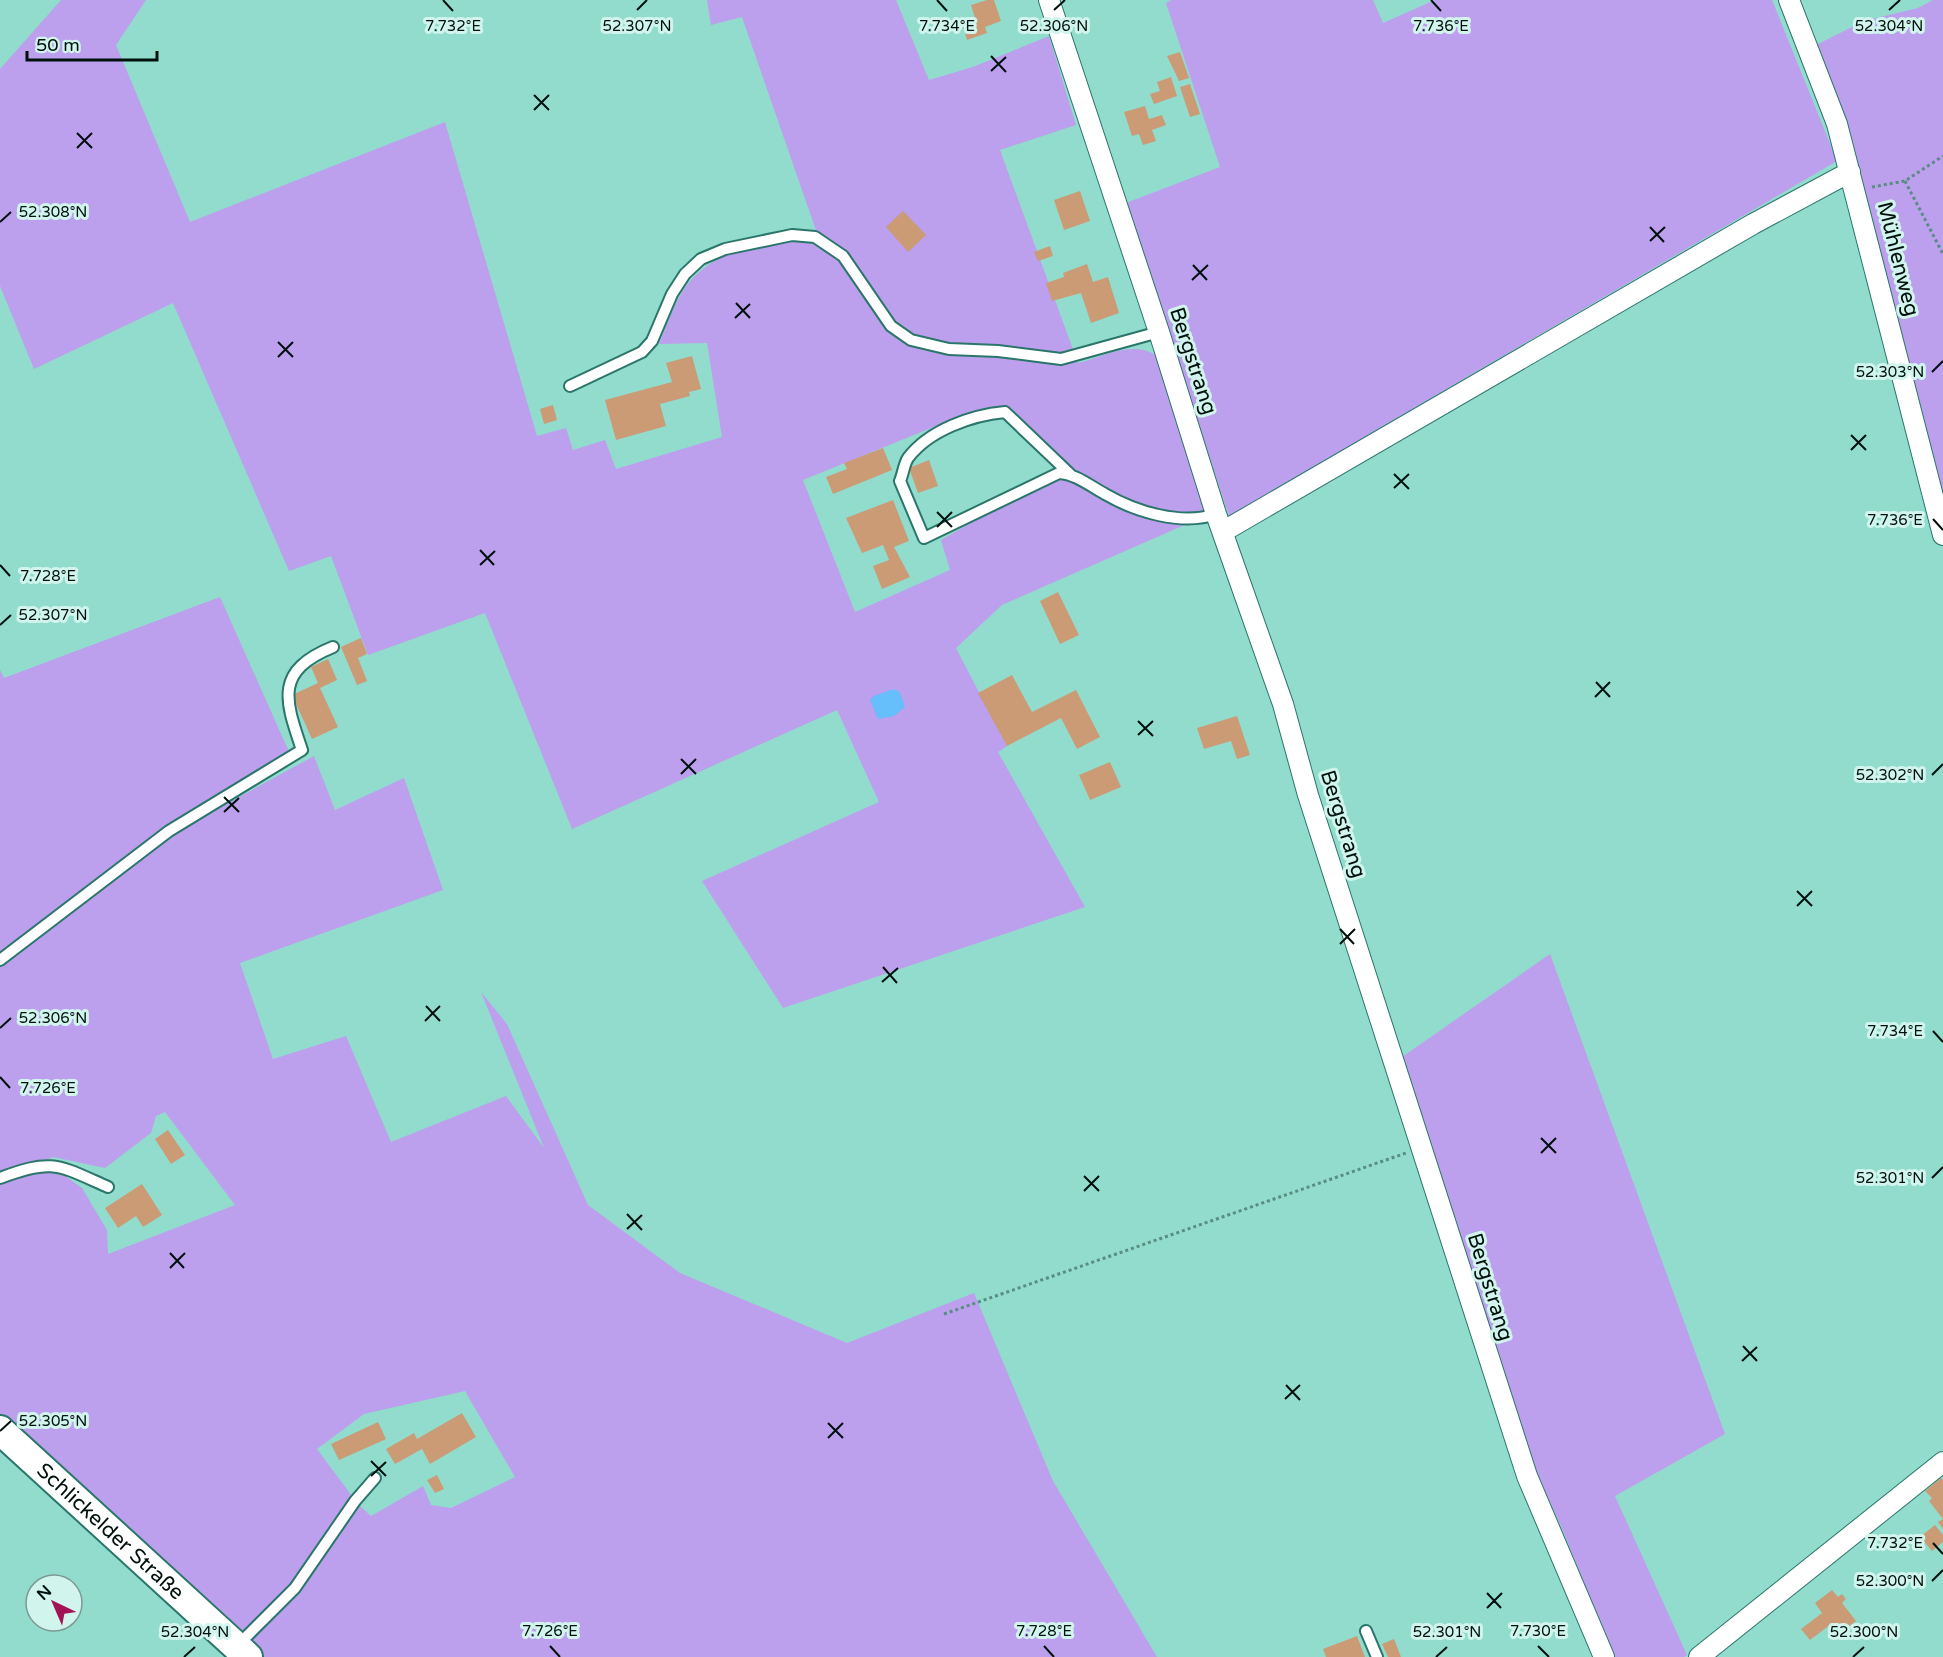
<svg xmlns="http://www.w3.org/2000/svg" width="1943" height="1657" viewBox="0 0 1943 1657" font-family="'Varela Round',sans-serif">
	<rect width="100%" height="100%" fill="#92dcce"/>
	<g fill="#bc9fed" fill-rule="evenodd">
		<path d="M 61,0 L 146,0 L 116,45 L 190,222 L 445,122 L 537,436 L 566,428 L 573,450 L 605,440 L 616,469 L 722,437 L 707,343 L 659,344 C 666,328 672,309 681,294 C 707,248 772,238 820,242 L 742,17 L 711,25 L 707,0 L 896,0 L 929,80 L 973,67 L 1049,36 L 1076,125 L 1000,150 L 1078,363 C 1104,357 1130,340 1156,355 L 1212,513 L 1002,605 L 956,648 L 1007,746 L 998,752 L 1085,907 L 783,1008 L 702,881 L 879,802 L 837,710 L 572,829 L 485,613 L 368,655 L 331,556 L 289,571 L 173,303 L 34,369 L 0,286 L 0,69 ZM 1003,406 L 1067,468 L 941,540 L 950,570 L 855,612 L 803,480 L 973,411 Z"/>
		<polygon points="1171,0 1373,0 1383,23 1435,0 1772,0 1837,161 1229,516 1126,203 1220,167 1166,3"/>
		<polygon points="1933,0 1943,0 1943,507 1816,45 1864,21 1918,8"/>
		<polygon points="220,597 290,754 171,824 0,954 0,670 4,678"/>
		<path d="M 314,756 L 335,810 L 404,778 L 443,890 L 240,963 L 273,1059 L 346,1036 L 391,1142 L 506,1096 L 544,1148 L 481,992 L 507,1024 L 588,1205 L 680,1273 L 847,1343 L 974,1293 L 1053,1481 L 1157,1657 L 258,1657 L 245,1645 L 301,1590 L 360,1506 L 371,1516 L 423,1486 L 431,1505 L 451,1508 L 515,1477 L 465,1391 L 364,1414 L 317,1449 L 352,1496 L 290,1585 L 236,1638 L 0,1419 L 0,967 L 173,833 ZM 165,1112 L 235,1205 L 108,1254 L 107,1230 L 82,1188 L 65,1176 L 43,1171 L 43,1162 L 53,1157 L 105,1168 L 151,1133 L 156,1116 Z"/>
		<polygon points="1550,954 1725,1434 1615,1496 1687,1655 1684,1657 1614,1657 1561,1526 1533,1467 1402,1057"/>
	</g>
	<polygon fill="#66befb" points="893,689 900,692 905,707 894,716 878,719 870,700 874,696"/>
	<g fill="#ca9b74">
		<polygon points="987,0 994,0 1001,21 985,27 987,33 967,40 962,22 975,18 971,5"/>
		<polygon points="1180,52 1189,78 1179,81 1167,56"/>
		<polygon points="1171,77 1177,96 1154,104 1150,94 1160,91 1157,82"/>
		<polygon points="1190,84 1200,114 1190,117 1180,87"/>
		<polygon points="1145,106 1149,119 1162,115 1166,125 1152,130 1156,141 1143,145 1139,134 1132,136 1124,112"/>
		<polygon points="1080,191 1090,221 1064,230 1054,200"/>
		<polygon points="903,211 926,235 908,252 886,227"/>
		<polygon points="1050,246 1053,256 1038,261 1034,252"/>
		<polygon points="1087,264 1093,282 1108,277 1119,313 1091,323 1081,293 1052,301 1046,283 1064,277 1063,273"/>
		<polygon points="692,356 701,389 689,392 690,396 660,404 666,426 616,440 605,400 672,382 666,363"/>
		<polygon points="553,405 557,420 544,424 540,409"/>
		<polygon points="883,448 892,470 833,494 826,477 847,469 844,463"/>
		<polygon points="929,460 938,486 918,493 909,468"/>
		<polygon points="893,500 909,541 894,547 910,577 882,589 873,566 889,560 883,545 862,553 846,518"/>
		<polygon points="1058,592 1079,635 1060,644 1040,601"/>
		<polygon points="361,638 367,654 358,658 367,681 357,685 341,647"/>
		<polygon points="328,659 337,680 320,688 338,727 312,739 292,695 318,683 311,667"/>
		<polygon points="1012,675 1032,712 1076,690 1100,737 1077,749 1061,718 1007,746 978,693"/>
		<polygon points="1237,716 1250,755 1237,759 1231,741 1204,749 1197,728"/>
		<polygon points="1110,762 1121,787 1090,800 1079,775"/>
		<polygon points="168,1130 185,1155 171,1164 155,1139"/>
		<polygon points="142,1184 162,1215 143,1227 136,1216 118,1228 105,1208"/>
		<polygon points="462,1413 476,1437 430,1464 422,1449 395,1464 386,1449 414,1433 417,1439"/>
		<polygon points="378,1422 386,1439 339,1460 331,1444"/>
		<polygon points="437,1475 444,1489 435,1493 427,1480"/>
		<polygon points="1941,1478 1943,1480 1943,1529 1938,1522 1943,1519 1929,1501 1932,1498 1925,1491"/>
		<polygon points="1935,1525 1943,1535 1943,1542 1932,1551 1920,1537"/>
		<polygon points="1832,1590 1838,1597 1842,1594 1846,1599 1842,1603 1856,1621 1843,1631 1846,1634 1841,1637 1831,1624 1810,1640 1801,1629 1822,1613 1815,1603"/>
		<polygon points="1357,1636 1365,1657 1326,1657 1323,1649"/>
		<polygon points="1394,1639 1401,1657 1388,1657 1382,1644"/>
	</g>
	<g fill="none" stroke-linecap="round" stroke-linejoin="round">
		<defs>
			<g id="lane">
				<polyline points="570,386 642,352 652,341 672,294 685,274 701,259 725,249 792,235 815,237 843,256 891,326 911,340 949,349 998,351 1061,359 1159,332"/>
				<path d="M 1070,474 L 1005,412 C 972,415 929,430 908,458 C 904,464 903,474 900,481 L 924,538 L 1059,473 C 1076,474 1090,486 1105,494 C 1136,512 1182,526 1216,514"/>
				<path d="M 0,960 L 169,831 L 302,750 C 285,700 274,671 333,647"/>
				<path d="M 0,1178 C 53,1158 58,1165 108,1187"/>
				<polyline points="1366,1631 1377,1657"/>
				<polyline points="237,1646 295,1588 355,1501 375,1478"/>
			</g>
			<g id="street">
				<polyline points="1049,0 1159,332 1216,514 1283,704 1308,795 1527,1476 1604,1657"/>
				<polyline points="1789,0 1837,124 1943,535"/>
				<polyline points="1224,531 1753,224 1850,172"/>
				<polyline points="1699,1657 1943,1462"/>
			</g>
			<g id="secondary">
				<path id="s1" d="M 0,1430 L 248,1657"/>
			</g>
		</defs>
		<use href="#lane" stroke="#2a766a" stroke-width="14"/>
		<use href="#street" stroke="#2a766a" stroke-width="22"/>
		<use href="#secondary" stroke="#2a766a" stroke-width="32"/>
		<g stroke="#598c82" stroke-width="3" stroke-dasharray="3 3" stroke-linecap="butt">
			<polyline points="1905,181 1943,254"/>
			<polyline points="1872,187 1905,181 1943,156"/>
			<polyline points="944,1314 1406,1153"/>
		</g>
		<use href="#lane" stroke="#fff" stroke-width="10"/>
		<use href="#street" stroke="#fff" stroke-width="20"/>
		<use href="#secondary" stroke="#fff" stroke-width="28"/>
	</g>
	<path fill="none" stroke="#00100d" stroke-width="2" d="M 443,0 L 453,11M 937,0 L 947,11M 1431,0 L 1441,11M 637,10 L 647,0M 1054,10 L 1065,0M 1889,10 L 1900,0M 991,56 L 1006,72M 991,71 L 1006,57M 534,95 L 549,110M 534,110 L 549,95M 77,133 L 92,148M 77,148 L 92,133M 0,222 L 11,212M 1650,227 L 1664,242M 1650,241 L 1665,227M 1193,265 L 1207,280M 1192,280 L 1208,265M 736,303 L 750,318M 735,318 L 750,304M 278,342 L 293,357M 278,357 L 293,342M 1932,372 L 1943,361M 1851,435 L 1866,450M 1851,450 L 1866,435M 1394,474 L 1409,489M 1394,488 L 1409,474M 937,512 L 952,527M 1933,519 L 1943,530M 937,527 L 952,512M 480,550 L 494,565M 0,565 L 10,576M 480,565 L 495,551M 0,625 L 11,615M 1596,682 L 1610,697M 1595,697 L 1610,682M 1138,721 L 1153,736M 1138,735 L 1153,721M 681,759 L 696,774M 681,774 L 696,759M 1932,775 L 1943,764M 224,797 L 239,812M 224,812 L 239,798M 1797,891 L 1812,906M 1797,906 L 1812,891M 1340,929 L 1354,944M 1340,944 L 1355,929M 883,967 L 897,983M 882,982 L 898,968M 426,1006 L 440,1021M 425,1021 L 440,1006M 0,1028 L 11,1018M 1933,1031 L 1943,1042M 0,1077 L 10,1088M 1541,1138 L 1556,1153M 1541,1153 L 1556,1138M 1084,1176 L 1099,1191M 1932,1178 L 1943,1167M 1084,1191 L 1099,1176M 627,1214 L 642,1230M 627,1229 L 642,1215M 170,1253 L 184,1268M 170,1268 L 185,1253M 1743,1346 L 1757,1361M 1742,1361 L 1757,1347M 1286,1385 L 1300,1400M 1285,1399 L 1300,1385M 828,1423 L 843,1438M 0,1431 L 11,1421M 828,1438 L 843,1423M 371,1461 L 386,1476M 371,1476 L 386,1462M 1933,1543 L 1943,1554M 1932,1581 L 1943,1570M 1487,1593 L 1501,1608M 1487,1608 L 1502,1593M 550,1646 L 560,1657M 1044,1646 L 1054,1657M 1538,1646 L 1549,1657M 184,1657 L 195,1647M 1436,1657 L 1447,1647M 1853,1657 L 1864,1647"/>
	<g text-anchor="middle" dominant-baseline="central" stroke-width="6" stroke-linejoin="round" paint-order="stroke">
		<g font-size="21" fill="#00100d" stroke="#d1f5ed">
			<text transform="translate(1898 259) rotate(76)">Mühlenweg</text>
			<text transform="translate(1193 361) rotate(72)">Bergstrang</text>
			<text transform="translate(1343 824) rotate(73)">Bergstrang</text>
			<text transform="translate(1490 1287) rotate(73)">Bergstrang</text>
			<text stroke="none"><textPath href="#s1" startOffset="150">Schlickelder Straße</textPath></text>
		</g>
	</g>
	<g font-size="15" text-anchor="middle" fill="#00100d" stroke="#d1f5ed" stroke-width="6" stroke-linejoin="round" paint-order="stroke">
		<text x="637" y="31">52.307°N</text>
		<text x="1054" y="31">52.306°N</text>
		<text x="1889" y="31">52.304°N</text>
		<text x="453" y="31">7.732°E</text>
		<text x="1441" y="31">7.736°E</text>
		<text x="947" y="31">7.734°E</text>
		<text x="53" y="217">52.308°N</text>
		<text x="1890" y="377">52.303°N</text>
		<text x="1895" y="525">7.736°E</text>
		<text x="48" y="581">7.728°E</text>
		<text x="53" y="620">52.307°N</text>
		<text x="1890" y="780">52.302°N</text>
		<text x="53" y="1023">52.306°N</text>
		<text x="1895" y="1036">7.734°E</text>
		<text x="48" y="1093">7.726°E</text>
		<text x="1890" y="1183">52.301°N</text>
		<text x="53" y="1426">52.305°N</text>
		<text x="1895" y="1548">7.732°E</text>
		<text x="1890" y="1586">52.300°N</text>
		<text x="550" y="1636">7.726°E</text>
		<text x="1044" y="1636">7.728°E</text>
		<text x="1538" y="1636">7.730°E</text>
		<text x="195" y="1637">52.304°N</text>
		<text x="1447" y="1637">52.301°N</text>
		<text x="1864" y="1637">52.300°N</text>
	</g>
	<g transform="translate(54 1603) rotate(316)"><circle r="28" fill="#d1f5ed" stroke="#7d9993" stroke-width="1.5"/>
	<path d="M0-4.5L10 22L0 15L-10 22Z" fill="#a31255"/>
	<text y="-9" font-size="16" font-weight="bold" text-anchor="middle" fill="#00100d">N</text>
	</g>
	<path d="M27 51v9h130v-9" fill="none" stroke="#00100d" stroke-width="3"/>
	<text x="36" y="51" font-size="18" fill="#00100d" stroke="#d1f5ed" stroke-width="4.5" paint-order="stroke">50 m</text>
</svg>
